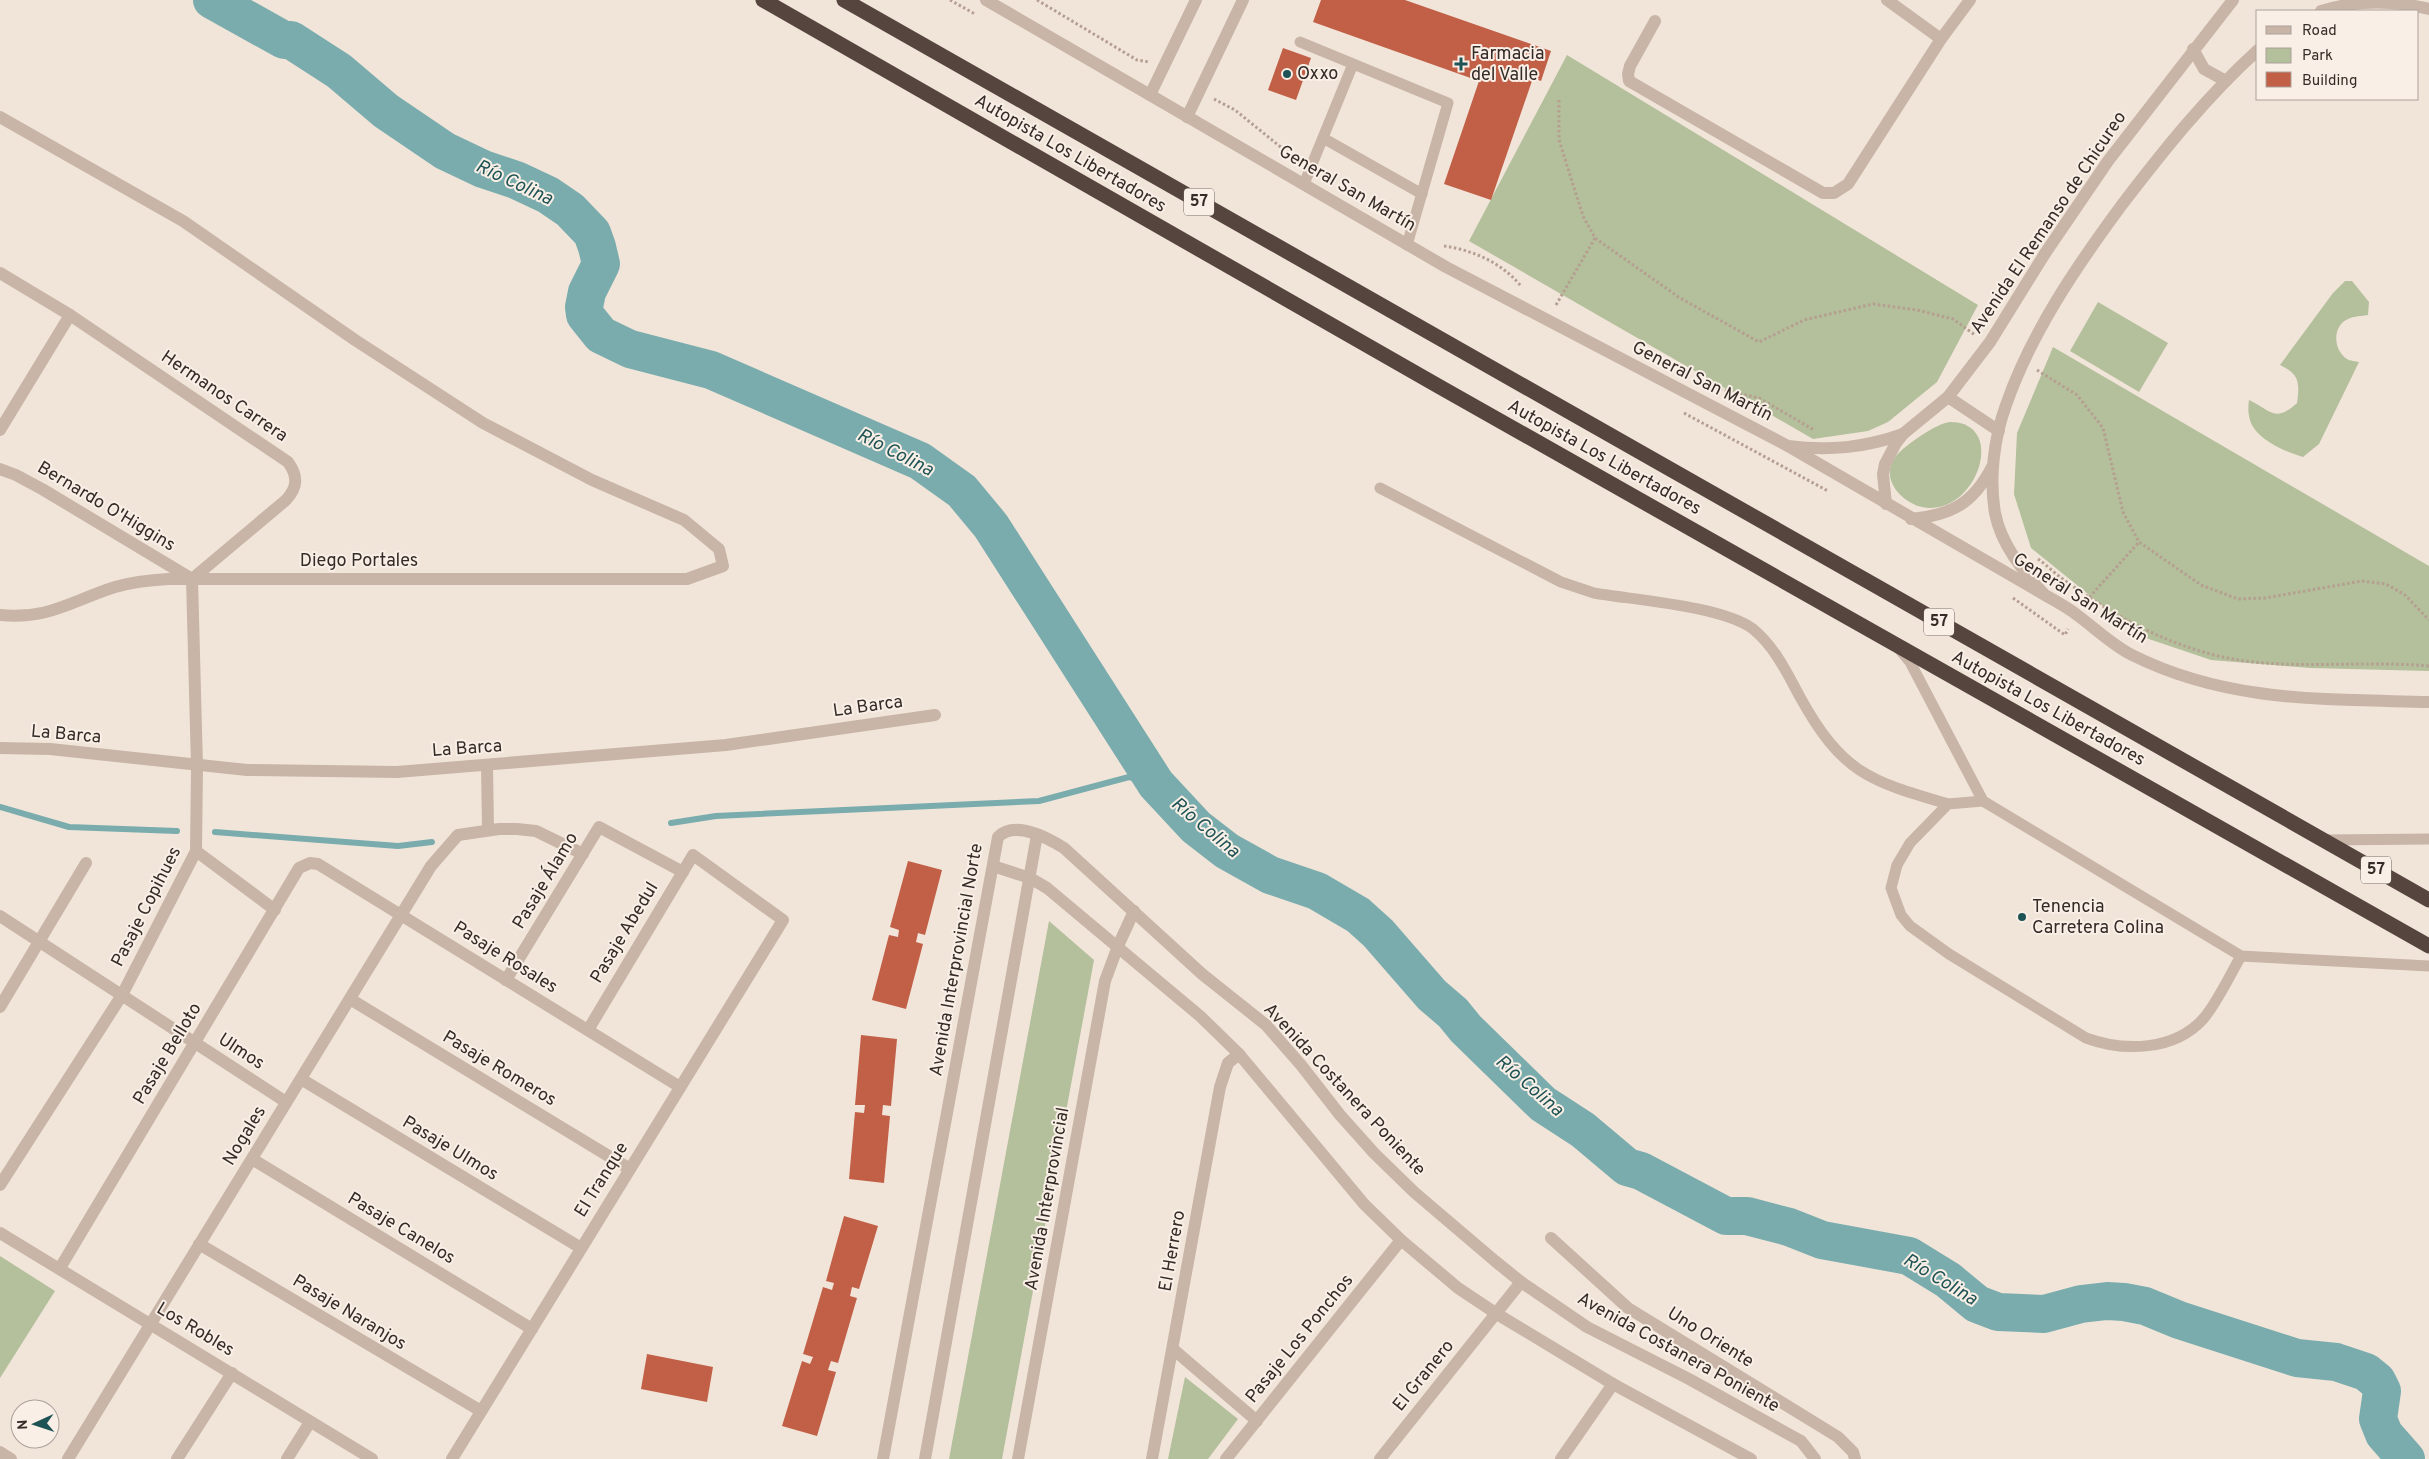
<svg xmlns="http://www.w3.org/2000/svg" width="2429" height="1459" viewBox="0 0 2429 1459" font-family="Overpass,sans-serif">
	<rect width="100%" height="100%" fill="#f1e5da"/>
	<g fill="#b4bf9b">
		<polygon points="1567,55 1978,305 1937,382 1888,422 1868,431 1813,439 1469,241"/>
		<path d="M 2345,281 L 2352,281 L 2369,302 L 2368,315 C 2362,316 2354,316 2348,319 C 2332,326 2333,350 2347,359 C 2350,361 2356,361 2359,362 L 2319,444 L 2303,457 C 2286,452 2255,439 2250,420 C 2248,413 2248,407 2249,400 C 2272,411 2275,423 2297,403 C 2300,382 2299,374 2280,365 L 2333,293 Z"/>
		<polygon points="2098,302 2168,343 2139,392 2070,351"/>
		<polygon points="2053,347 2429,566 2429,671 2310,668 2211,660 2140,636 2031,548 2014,494 2017,433"/>
		<path d="M 1950,422 C 2009,422 1976,518 1922,507 C 1900,502 1879,477 1896,456 C 1905,445 1937,423 1950,422 Z"/>
		<polygon points="1049,921 1094,960 1002,1459 949,1459"/>
		<polygon points="0,1256 55,1291 0,1378"/>
		<polygon points="1185,1377 1238,1419 1208,1459 1168,1459"/>
	</g>
	<g fill="none" stroke-linecap="round" stroke-linejoin="round">
		<g stroke="#7aacad" stroke-width="6">
			<polyline points="0,807 69,827 177,831"/>
			<polyline points="671,823 716,816 1039,801 1129,777 1156,784"/>
			<polyline points="215,832 398,846 432,842"/>
		</g>
		<polyline stroke="#7aacad" stroke-width="38" points="212,0 284,40 291,40 339,71 386,111 445,151 483,169 516,180 548,195 570,210 592,233 597,247 601,264 587,292 584,307 585,315 601,335 630,349 711,370 920,461 962,491 991,526 1156,784 1196,827 1227,851 1270,875 1317,891 1358,915 1378,933 1432,995 1453,1013 1466,1029 1543,1104 1583,1130 1627,1167 1641,1171 1726,1216 1747,1216 1789,1227 1822,1240 1909,1256 1948,1280 1977,1304 1998,1312 2044,1314 2081,1304 2107,1301 2124,1302 2145,1306 2179,1320 2297,1358 2336,1362 2366,1372 2377,1381 2382,1391 2378,1419 2384,1434 2406,1459"/>
	</g>
	<g fill="#c26047">
		<polygon points="1321,0 1405,0 1551,51 1541,81 1533,78 1491,200 1444,184 1479,81 1313,22"/>
		<polygon points="1283,48 1311,58 1296,100 1268,90"/>
		<polygon points="908,861 942,870 925,935 918,933 916,942 923,944 906,1009 872,1000 889,935 898,937 899,930 890,927"/>
		<polygon points="861,1035 897,1039 891,1106 883,1105 882,1115 890,1116 884,1183 849,1179 855,1112 864,1113 865,1105 855,1105"/>
		<polygon points="844,1216 878,1226 859,1289 852,1287 850,1296 857,1298 838,1363 831,1361 828,1370 836,1372 817,1436 782,1426 802,1361 810,1364 813,1357 803,1354 823,1287 832,1290 834,1283 826,1281"/>
		<polygon points="647,1354 713,1367 707,1402 641,1389"/>
	</g>
	<g fill="none" stroke-linecap="round" stroke-linejoin="round">
		<g stroke="#b49f91" stroke-width="3" stroke-dasharray="2.5 2.5" stroke-linecap="butt">
			<polyline points="950,0 975,14"/>
			<polyline points="1037,0 1137,60 1149,62"/>
			<polyline points="1214,99 1235,110 1293,157"/>
			<polyline points="1559,100 1559,140 1583,216 1595,238 1680,298 1759,342 1804,320 1873,304 1917,310 1953,319 1975,335"/>
			<path d="M 1444,246 C 1473,250 1502,263 1521,286"/>
			<polyline points="1556,305 1595,238"/>
			<polyline points="2037,370 2077,395 2103,428 2123,512 2139,542 2201,585 2238,599 2265,598 2362,581 2386,584 2405,595 2429,620"/>
			<polyline points="1715,388 1759,398 1814,430"/>
			<polyline points="1684,413 1828,491"/>
			<path d="M 2038,559 C 2047,565 2055,574 2064,580 C 2124,623 2190,658 2265,663 C 2320,667 2374,661 2429,666"/>
			<polyline points="2013,598 2065,635 2068,629"/>
			<polyline points="2086,601 2139,542"/>
		</g>
		<g stroke="#c8b5a7" stroke-width="11">
			<polyline points="1300,42 1448,103 1407,245"/>
			<polyline points="1323,138 1422,194"/>
			<polyline points="1304,184 1353,64"/>
			<path d="M 1380,488 L 1561,582 L 1594,593 C 1634,600 1722,606 1753,629 C 1775,647 1787,673 1800,697 C 1842,773 1869,781 1948,804"/>
			<polyline points="1900,650 1910,662 1983,801 2241,956 2429,966"/>
			<path d="M 1983,801 L 1948,804 L 1910,843 L 1897,865 L 1891,888 L 1901,915 L 1910,926 L 1949,954 L 2086,1038 C 2124,1052 2175,1051 2204,1018 C 2218,1001 2230,975 2241,956"/>
			<polyline points="2324,840 2429,839"/>
		</g>
		<g stroke="#c8b5a7" stroke-width="12">
			<polyline points="986,0 1150,95"/>
			<polyline points="1887,0 1941,39"/>
			<path d="M 2321,11 C 2357,0 2392,0 2429,9"/>
			<polyline points="1655,21 1630,66 1628,74 1629,81 1823,193 1834,193 1848,184 1941,39 1970,0"/>
			<polyline points="2193,49 2204,69 2226,81"/>
			<path d="M 0,117 L 183,221 L 355,340 L 483,423 L 592,480 L 684,520 L 719,549 L 723,566 L 687,579 L 168,579 C 150,580 132,582 115,587 C 71,601 48,620 0,615"/>
			<path d="M 0,273 L 70,315 L 288,462 C 298,476 298,487 286,500 L 192,579"/>
			<polyline points="1948,397 1999,431"/>
			<polyline points="0,430 70,315"/>
			<path d="M 1788,446 C 1829,451 1864,448 1903,434"/>
			<polyline points="0,469 16,475 42,489 192,579"/>
			<polyline points="1886,504 1883,474 1885,464 1896,443 1903,434 1948,397 1990,342 2044,255 2108,161 2233,0"/>
			<path d="M 1911,519 C 1951,515 1973,504 1992,467"/>
			<path d="M 2043,593 C 2022,570 2001,544 1995,513 C 1989,478 1994,438 2006,405 C 2031,333 2076,267 2121,206 C 2163,151 2206,97 2258,50"/>
			<polyline points="0,748 50,749 247,770 397,772 726,745 935,715"/>
			<polyline points="487,765 488,830"/>
			<polyline points="196,851 275,910"/>
			<polyline points="993,866 1030,878 1047,888 1200,1016 1239,1054 1364,1204 1401,1240 1458,1288 1497,1314 1613,1384 1751,1459"/>
			<polyline points="0,916 286,1102"/>
			<polyline points="506,980 599,827 683,872"/>
			<polyline points="350,999 630,1169"/>
			<polyline points="0,1007 86,863"/>
			<polyline points="301,1079 581,1248"/>
			<polyline points="252,1159 532,1329"/>
			<polyline points="0,1185 122,995 196,851 197,766 192,579"/>
			<polyline points="0,1233 372,1459"/>
			<polyline points="1551,1238 1628,1308 1838,1437 1853,1452 1855,1459"/>
			<polyline points="199,1244 481,1411"/>
			<polyline points="60,1268 299,868 310,863 318,864 680,1087"/>
			<polyline points="1173,1349 1257,1421"/>
			<polyline points="0,1452 11,1459"/>
			<polyline points="68,1459 431,866 458,835 499,829 517,829 536,831 583,854"/>
			<polyline points="177,1459 232,1373"/>
			<polyline points="287,1459 310,1422"/>
			<polyline points="452,1459 783,920 693,855 588,1030"/>
			<path d="M 883,1459 L 998,837 C 1015,820 1048,838 1064,848 L 1202,974 L 1266,1025 L 1301,1065 L 1340,1115 L 1374,1153 L 1414,1192 L 1495,1261 L 1521,1282 L 1587,1327 L 1689,1379 L 1801,1441 L 1815,1459"/>
			<polyline points="925,1459 1037,835"/>
			<polyline points="1018,1459 1105,981 1118,946 1134,911"/>
			<polyline points="1152,1459 1220,1087 1228,1063 1239,1054"/>
			<polyline points="1226,1459 1401,1240"/>
			<polyline points="1380,1459 1521,1282"/>
			<polyline points="1561,1459 1613,1384"/>
		</g>
		<g stroke="#c8b5a7" stroke-width="12">
			<path d="M 1196,0 L 1150,95 L 1446,267 L 1788,446 L 2045,595 C 2055,601 2067,607 2077,615 C 2095,628 2112,645 2132,655 C 2228,703 2325,699 2429,702"/>
			<polyline points="1187,117 1243,0"/>
		</g>
		<g stroke="#55453e" stroke-width="15">
			<polyline points="763,0 1440,387 2429,946"/>
			<polyline points="844,0 2429,900"/>
		</g>
	</g>
	<g fill="#1e5355" stroke="#f9efe6" stroke-width="2">
		<path d="M1458.5 56.5h5v5h5v5h-5v5h-5v-5h-5v-5h5z"/>
		<circle cx="1287" cy="74" r="5"/>
		<circle cx="2022" cy="917" r="5"/>
	</g>
	<g text-anchor="middle" dominant-baseline="central" stroke-width="4" stroke-linejoin="round" paint-order="stroke">
		<g fill="#f9efe6" stroke="#706660" stroke-width="1">
			<rect x="1184" y="188.5" width="30" height="27" rx="4"/>
			<rect x="1924" y="608.5" width="30" height="27" rx="4"/>
			<rect x="2361" y="856.5" width="30" height="27" rx="4"/>
		</g>
		<g font-size="16" font-weight="bold" fill="#352b27">
			<text x="1199" y="202">57</text>
			<text x="1939" y="622">57</text>
			<text x="2376" y="870">57</text>
		</g>
		<g font-size="18" fill="#352b27" stroke="#f9efe6" text-anchor="start">
			<text x="1471" y="54">Farmacia<tspan x="1471" dy="21">del Valle</tspan></text>
			<text x="1297" y="74">Oxxo</text>
			<text x="2032" y="907">Tenencia<tspan x="2032" dy="21">Carretera Colina</tspan></text>
		</g>
		<g font-size="18" fill="#352b27" stroke="#f9efe6">
			<text transform="translate(1070 154) rotate(30)">Autopista Los Libertadores</text>
			<text transform="translate(1347 189) rotate(30)">General San Martín</text>
			<text transform="translate(2049 223) rotate(-56)">Avenida El Remanso de Chicureo</text>
			<text transform="translate(1702 382) rotate(27)">General San Martín</text>
			<text transform="translate(224 397) rotate(34)">Hermanos Carrera</text>
			<text transform="translate(1604 458) rotate(29)">Autopista Los Libertadores</text>
			<text transform="translate(106 507) rotate(31)">Bernardo O'Higgins</text>
			<text x="359" y="561">Diego Portales</text>
			<text transform="translate(2080 599) rotate(32)">General San Martín</text>
			<text transform="translate(868 707) rotate(-8)">La Barca</text>
			<text transform="translate(2048 709) rotate(29)">Autopista Los Libertadores</text>
			<text transform="translate(66 735) rotate(5)">La Barca</text>
			<text transform="translate(467 749) rotate(-4)">La Barca</text>
			<text transform="translate(546 881) rotate(-59)">Pasaje Álamo</text>
			<text transform="translate(147 907) rotate(-63)">Pasaje Copihues</text>
			<text transform="translate(625 933) rotate(-59)">Pasaje Abedul</text>
			<text transform="translate(505 958) rotate(32)">Pasaje Rosales</text>
			<text transform="translate(957 960) rotate(-80)">Avenida Interprovincial Norte</text>
			<text transform="translate(241 1052) rotate(33)">Ulmos</text>
			<text transform="translate(168 1054) rotate(-59)">Pasaje Belloto</text>
			<text transform="translate(499 1069) rotate(31)">Pasaje Romeros</text>
			<text transform="translate(1344 1090) rotate(47)">Avenida Costanera Poniente</text>
			<text transform="translate(245 1136) rotate(-59)">Nogales</text>
			<text transform="translate(450 1149) rotate(31)">Pasaje Ulmos</text>
			<text transform="translate(602 1180) rotate(-58)">El Tranque</text>
			<text transform="translate(1048 1199) rotate(-80)">Avenida Interprovincial</text>
			<text transform="translate(401 1229) rotate(31)">Pasaje Canelos</text>
			<text transform="translate(1173 1251) rotate(-80)">El Herrero</text>
			<text transform="translate(349 1313) rotate(31)">Pasaje Naranjos</text>
			<text transform="translate(195 1330) rotate(31)">Los Robles</text>
			<text transform="translate(1710 1338) rotate(32)">Uno Oriente</text>
			<text transform="translate(1300 1339) rotate(-51)">Pasaje Los Ponchos</text>
			<text transform="translate(1678 1353) rotate(29)">Avenida Costanera Poniente</text>
			<text transform="translate(1424 1376) rotate(-51)">El Granero</text>
		</g>
		<g font-size="19" font-style="italic" fill="#1e5355" stroke="#f9efe6">
			<text transform="translate(514 183) rotate(25)">Río Colina</text>
			<text transform="translate(895 453) rotate(27)">Río Colina</text>
			<text transform="translate(1205 828) rotate(40)">Río Colina</text>
			<text transform="translate(1529 1086) rotate(41)">Río Colina</text>
			<text transform="translate(1940 1280) rotate(31)">Río Colina</text>
		</g>
	</g>
	<rect x="2256" y="10" width="162" height="90" fill="#f9efe6" stroke="#aba19a"/>
	<rect x="2266" y="26" width="25" height="8" fill="#c8b5a7" stroke="#aba19a"/>
	<text x="2302" y="35" font-size="15" fill="#352b27">Road</text>
	<rect x="2266" y="48" width="25" height="15" fill="#b4bf9b" stroke="#aba19a"/>
	<text x="2302" y="60" font-size="15" fill="#352b27">Park</text>
	<rect x="2266" y="72" width="25" height="15" fill="#c26047" stroke="#aba19a"/>
	<text x="2302" y="85" font-size="15" fill="#352b27">Building</text>
	<g transform="translate(35 1424) rotate(267)"><circle r="24" fill="#f9efe6" stroke="#aba19a"/>
	<path d="M0-4L9 19L0 12L-9 19Z" fill="#1e5355"/>
	<text y="-8" font-size="14" font-weight="bold" text-anchor="middle" fill="#352b27">N</text>
	</g>
</svg>
